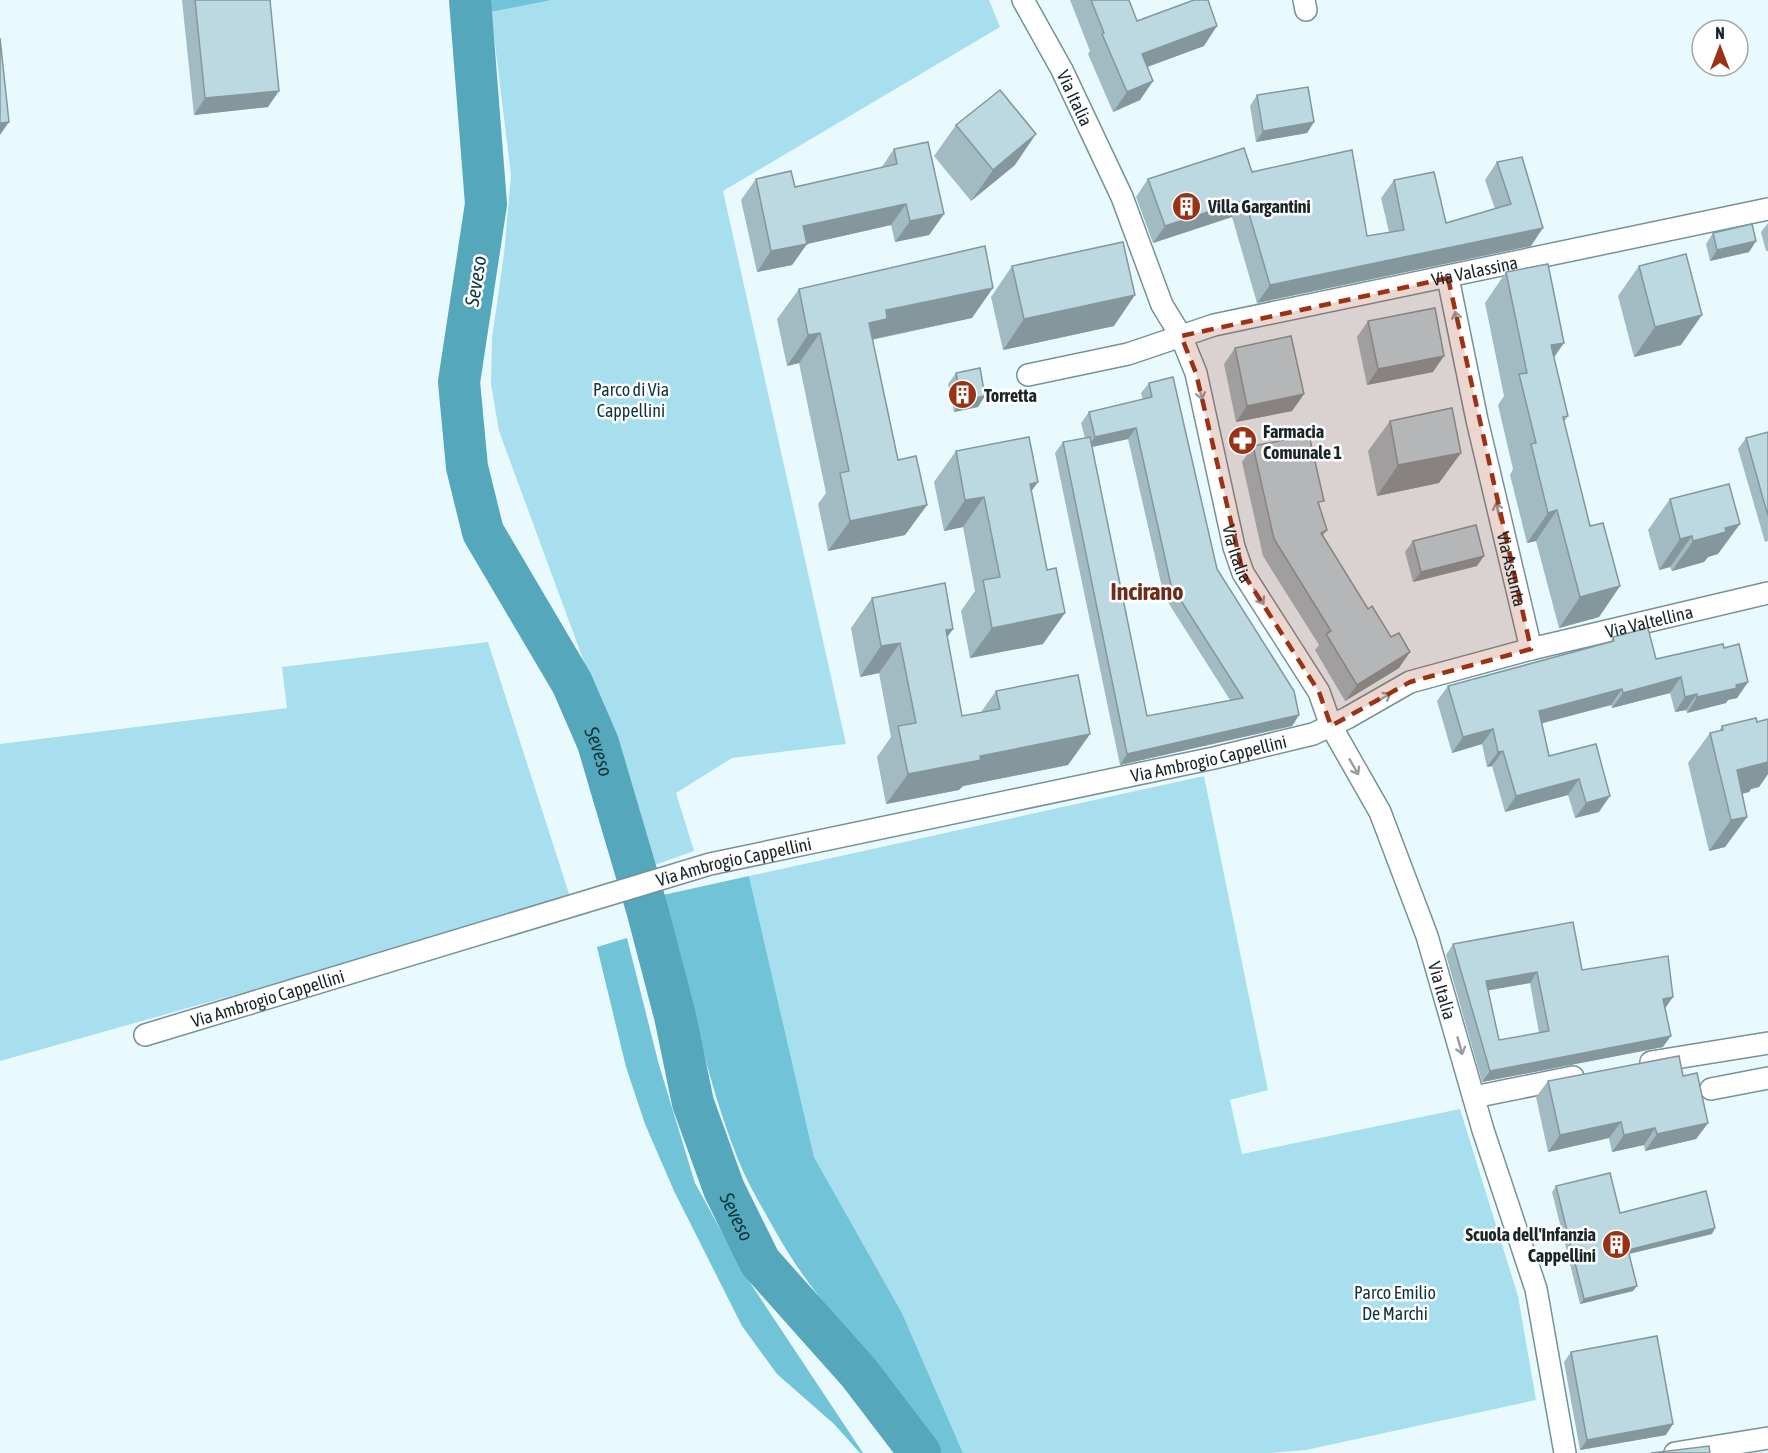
<svg xmlns="http://www.w3.org/2000/svg" width="1768" height="1453" viewBox="0 0 1768 1453" font-family="'Asap Condensed',sans-serif">
	<rect width="100%" height="100%" fill="#e9faff"/>
	<g fill="#a7dfee">
		<polygon points="552,0 989,0 1000,27 723,191 846,744 732,758 676,793 694,851 652,866 598,700 499,431 491,384 492,338 504,254 511,175 491,12"/>
		<polygon points="488,642 571,900 0,1061 0,744 287,708 282,667"/>
		<polygon points="1204,776 1268,1090 1230,1100 1242,1154 1460,1109 1518,1296 1536,1400 1306,1450 1270,1453 963,1453 902,1313 814,1157 749,876"/>
	</g>
	<g fill="#71c4d8">
		<polygon points="490,0 552,0 491,12"/>
		<path d="M 749,876 L 814,1157 L 902,1313 L 963,1453 L 931,1453 C 890,1373 821,1312 777,1234 C 763,1209 747,1183 737,1157 C 704,1073 688,982 663,895 Z"/>
		<polygon points="627,938 659,1065 695,1183 747,1278 863,1453 860,1453 834,1424 777,1374 742,1326 674,1191 645,1124 626,1067 597,947"/>
	</g>
	<g fill="none" stroke-linecap="round" stroke-linejoin="round">
		<path stroke="#55a8bc" stroke-width="42" id="s1" d="M 470,0 L 486,204 L 459,382 L 467,467 L 483,532 L 572,683 L 598,743 L 647,909 L 675,1016 L 693,1103 L 724,1189 L 760,1262 L 859,1373 L 920,1453"/>
		<defs>
			<g id="minor">
				<path id="s2" d="M 1023,0 L 1062,70 L 1122,197 L 1162,305 L 1181,336 L 1196,373 L 1234,547 L 1243,573 L 1319,692 L 1331,726 L 1380,812 L 1427,936 L 1483,1130 L 1536,1289 L 1565,1453"/>
				<polyline points="1304,0 1306,10"/>
				<path id="s3" d="M 1448,278 L 1477,420 L 1531,649"/>
				<path id="s4" d="M 1028,375 L 1128,354 L 1214,325 L 1768,209"/>
				<path id="s5" d="M 145,1035 L 710,864 L 1214,758 L 1313,734 L 1347,718 L 1410,682 L 1531,649 L 1768,593"/>
				<polyline points="1651,1062 1768,1043"/>
				<polyline points="1711,1089 1768,1078"/>
				<polyline points="1474,1097 1573,1077"/>
				<polyline points="1675,1453 1768,1438"/>
			</g>
		</defs>
		<use href="#minor" stroke="#769198" stroke-width="24"/>
		<use href="#minor" stroke="#fff" stroke-width="21"/>
	</g>
	<g fill="#a2bac1" fill-rule="evenodd">
		<polygon points="182,0 270,0 268,107 194,115"/>
		<polygon points="1070,0 1129,0 1137,21 1204,46 1147,67 1153,81 1140,100 1113,112 1088,54 1090,51"/>
		<polygon points="1257,95 1314,122 1307,133 1256,142 1250,106"/>
		<polygon points="956,125 1015,165 971,201 934,156"/>
		<polygon points="894,149 944,214 929,235 895,242 891,225 807,244 792,265 757,272 741,200 756,179 795,187 881,168"/>
		<polygon points="1497,162 1531,246 1257,303 1232,217 1153,243 1136,197 1148,179 1252,172 1367,236 1389,232 1381,198 1394,180 1446,223 1495,209 1485,180"/>
		<polygon points="1768,223 1768,251 1766,251 1761,232"/>
		<polygon points="1713,233 1756,241 1749,252 1710,261 1706,244"/>
		<polygon points="1012,266 1114,326 1003,350 991,297"/>
		<polygon points="1639,266 1681,345 1634,357 1618,296"/>
		<polygon points="1506,272 1554,357 1568,416 1564,422 1590,526 1620,586 1599,617 1559,628 1536,541 1527,543 1510,475 1513,469 1498,405 1504,396 1485,303"/>
		<polygon points="799,289 972,318 872,340 898,460 927,505 905,535 828,551 818,504 826,493 799,363 787,366 777,319"/>
		<polygon points="1368,321 1433,372 1367,385 1357,337"/>
		<polygon points="1235,348 1304,394 1292,411 1236,422 1224,364"/>
		<polygon points="956,373 978,407 954,412 948,384"/>
		<path d="M 1149,383 L 1217,569 L 1299,715 L 1292,726 L 1120,765 L 1055,453 L 1063,442 L 1085,438 L 1081,423 L 1089,412 L 1143,400 L 1141,393 ZM 1128,439 L 1164,596 L 1230,700 L 1147,716 L 1092,447 Z"/>
		<polygon points="1390,421 1439,483 1377,496 1368,451"/>
		<polygon points="1768,432 1768,541 1765,542 1738,449 1746,438"/>
		<polygon points="1253,446 1319,506 1327,530 1323,536 1399,668 1345,701 1315,650 1319,645 1263,556 1242,462"/>
		<polygon points="956,451 1031,491 1043,644 970,658 961,611 975,591 963,527 944,531 934,482"/>
		<polygon points="1670,499 1718,554 1708,557 1704,562 1672,571 1670,567 1659,570 1648,530"/>
		<polygon points="1413,541 1477,566 1413,582 1405,552"/>
		<polygon points="872,598 953,629 947,637 962,716 981,712 996,691 1090,734 1068,765 963,786 959,790 886,804 877,757 891,737 879,673 860,677 851,628"/>
		<polygon points="1613,637 1656,659 1724,648 1748,682 1737,698 1728,700 1726,703 1687,713 1686,710 1675,712 1670,693 1612,708 1611,705 1542,723 1549,756 1596,744 1599,812 1575,818 1568,795 1505,812 1492,766 1487,767 1482,744 1452,753 1437,701 1448,686 1610,642"/>
		<polygon points="1768,719 1768,774 1759,787 1751,789 1749,792 1742,794 1747,817 1725,847 1709,851 1688,763 1710,733 1719,731 1722,726 1757,722"/>
		<path d="M 1453,944 L 1582,970 L 1666,1007 L 1663,1047 L 1482,1082 L 1446,955 ZM 1530,983 L 1539,1033 L 1499,1040 L 1488,990 Z"/>
		<polygon points="1683,1076 1708,1123 1696,1139 1645,1151 1644,1145 1612,1152 1609,1138 1548,1152 1536,1097 1548,1081"/>
		<polygon points="1556,1186 1620,1213 1712,1234 1629,1254 1633,1291 1580,1304 1552,1192"/>
		<polygon points="1571,1352 1666,1435 1580,1450 1564,1362"/>
	</g>
	<g fill="#84979d">
		<polygon points="1217,26 1204,46 1128,74 1142,54"/>
		<polygon points="1153,81 1140,100 1113,112 1127,92"/>
		<polygon points="279,91 268,107 194,115 205,98"/>
		<polygon points="9,122 0,135 0,123"/>
		<polygon points="1314,122 1307,133 1256,142 1263,131"/>
		<polygon points="1036,134 1015,165 971,201 993,170"/>
		<polygon points="1245,200 1232,217 1153,243 1165,226"/>
		<polygon points="906,204 891,225 807,244 792,265 757,272 771,251 803,226"/>
		<polygon points="944,214 929,235 895,242 910,221"/>
		<polygon points="1543,228 1531,246 1257,303 1270,285"/>
		<polygon points="1756,241 1749,252 1710,261 1717,250"/>
		<polygon points="993,288 972,318 873,339 866,349 869,323 886,310"/>
		<polygon points="1135,295 1114,326 1003,350 1024,319"/>
		<polygon points="1702,315 1681,345 1634,357 1655,327"/>
		<polygon points="820,333 799,363 787,366 808,335"/>
		<polygon points="1564,343 1543,373 1551,345"/>
		<polygon points="1444,356 1433,372 1367,385 1378,369"/>
		<polygon points="1304,394 1292,411 1236,422 1247,406"/>
		<polygon points="985,396 978,407 954,412 961,401"/>
		<polygon points="1136,428 1128,439 1087,448 1095,437"/>
		<polygon points="1461,453 1439,483 1377,496 1398,465"/>
		<polygon points="1038,482 1016,513 1030,484"/>
		<polygon points="984,497 963,527 944,531 965,500"/>
		<polygon points="927,505 905,535 828,551 850,521"/>
		<polygon points="1557,510 1536,541 1527,543 1548,513"/>
		<polygon points="1740,524 1718,554 1708,557 1704,562 1672,571 1693,541 1725,528"/>
		<polygon points="1692,536 1670,567 1659,570 1680,539"/>
		<polygon points="1484,556 1477,566 1413,582 1421,572"/>
		<polygon points="1620,586 1599,617 1559,628 1580,597"/>
		<polygon points="1065,613 1043,644 970,658 992,628"/>
		<polygon points="953,629 932,659 946,630"/>
		<polygon points="900,643 879,673 860,677 881,646"/>
		<polygon points="1410,652 1399,668 1345,701 1357,685"/>
		<polygon points="1681,677 1670,693 1612,708 1623,693"/>
		<polygon points="1748,682 1737,698 1728,700 1726,703 1687,713 1697,697"/>
		<polygon points="1622,689 1611,705 1528,727 1539,711"/>
		<polygon points="1697,694 1686,710 1675,712 1685,697"/>
		<polygon points="1299,715 1292,726 1120,765 1127,754"/>
		<polygon points="1493,729 1482,744 1452,753 1463,737"/>
		<polygon points="1090,734 1068,765 963,786 959,790 886,804 908,774 980,756"/>
		<polygon points="1503,751 1492,766 1487,767 1498,752"/>
		<polygon points="1768,761 1768,774 1759,787 1751,789 1749,792 1725,798 1737,770"/>
		<polygon points="1579,779 1568,795 1505,812 1516,796"/>
		<polygon points="1610,796 1599,812 1575,818 1586,803"/>
		<polygon points="1747,817 1725,847 1709,851 1731,820"/>
		<polygon points="1537,972 1530,983 1479,992 1486,981"/>
		<polygon points="1673,997 1666,1007 1656,1009 1663,999"/>
		<polygon points="1671,1036 1663,1047 1482,1082 1490,1071"/>
		<polygon points="1621,1122 1609,1138 1548,1152 1560,1135"/>
		<polygon points="1708,1123 1696,1139 1645,1151 1657,1134"/>
		<polygon points="1655,1128 1644,1145 1612,1152 1624,1135"/>
		<polygon points="1715,1228 1712,1234 1624,1255 1628,1250"/>
		<polygon points="1637,1286 1633,1291 1580,1304 1584,1299"/>
		<polygon points="1673,1424 1666,1435 1580,1450 1587,1440"/>
	</g>
	<g fill="#bcd8e0" stroke="#84979d" stroke-width="1.5" fill-rule="evenodd">
		<polygon points="195,0 270,0 279,91 205,98"/>
		<polygon points="1091,0 1129,0 1137,21 1194,0 1208,0 1217,26 1142,54 1153,81 1127,92 1102,34 1104,33"/>
		<polygon points="0,38 9,122 0,123"/>
		<polygon points="1308,87 1314,122 1263,131 1257,95"/>
		<polygon points="1000,90 1036,134 993,170 956,125"/>
		<polygon points="928,142 944,214 910,221 906,204 803,226 807,244 771,251 756,179 791,171 795,187 897,164 894,149"/>
		<polygon points="1244,148 1252,172 1352,150 1367,236 1404,230 1394,180 1434,172 1446,223 1511,204 1497,162 1522,157 1543,228 1270,285 1245,200 1165,226 1148,179"/>
		<polygon points="1752,224 1756,241 1717,250 1713,233"/>
		<polygon points="1123,242 1135,295 1024,319 1012,266"/>
		<polygon points="985,246 993,288 886,310 887,319 869,323 898,460 916,456 927,505 850,521 840,473 849,471 820,333 808,335 799,289"/>
		<polygon points="1686,254 1702,315 1655,327 1639,266"/>
		<polygon points="1548,264 1564,343 1551,345 1568,416 1563,417 1590,526 1603,523 1620,586 1580,597 1557,510 1548,513 1531,444 1536,443 1519,374 1527,373 1506,272"/>
		<polygon points="1435,308 1444,356 1378,369 1368,321"/>
		<polygon points="1291,336 1304,394 1247,406 1235,348"/>
		<polygon points="980,368 985,396 961,401 956,373"/>
		<polygon points="1173,377 1217,569 1294,691 1299,715 1127,754 1063,442 1090,437 1147,716 1243,698 1171,585 1136,428 1095,437 1089,412 1152,397 1149,383"/>
		<polygon points="1452,408 1461,453 1398,465 1390,421"/>
		<polygon points="1768,432 1768,516 1746,438"/>
		<polygon points="1309,435 1324,501 1318,502 1327,530 1321,533 1368,609 1372,606 1391,637 1399,633 1410,652 1357,685 1326,634 1331,631 1274,539 1253,446"/>
		<polygon points="1029,437 1038,482 1030,484 1047,570 1056,568 1065,613 992,628 983,580 1000,577 984,497 965,500 956,451"/>
		<polygon points="1729,484 1740,524 1725,528 1726,532 1693,541 1692,536 1680,539 1670,499"/>
		<polygon points="1476,525 1484,556 1421,572 1413,541"/>
		<polygon points="945,583 953,629 946,630 962,716 1000,709 996,691 1078,675 1090,734 980,756 981,760 908,774 898,726 916,723 900,643 881,646 872,598"/>
		<polygon points="1648,628 1656,659 1723,644 1724,648 1739,644 1748,682 1736,685 1737,688 1697,697 1697,694 1685,697 1681,677 1623,693 1622,689 1539,711 1549,756 1596,744 1610,796 1586,803 1579,779 1516,796 1503,751 1498,752 1493,729 1463,737 1448,686 1614,641 1613,637"/>
		<polygon points="1756,718 1757,722 1768,719 1768,762 1737,770 1747,817 1731,820 1710,733 1723,730 1722,726"/>
		<path d="M 1573,922 L 1582,970 L 1668,956 L 1673,997 L 1663,999 L 1671,1036 L 1490,1071 L 1453,944 ZM 1537,972 L 1549,1031 L 1499,1040 L 1486,981 Z"/>
		<polygon points="1679,1056 1683,1076 1697,1073 1708,1123 1657,1134 1655,1128 1624,1135 1621,1122 1560,1135 1548,1081"/>
		<polygon points="1610,1173 1620,1213 1706,1191 1715,1228 1628,1250 1637,1286 1584,1299 1556,1186"/>
		<polygon points="1657,1336 1673,1424 1587,1440 1571,1352"/>
		<polygon points="1709,1446 1710,1453 1651,1453"/>
	</g>
	<defs><path id="oneway-shaft" d="M-6 0H5M1.5-3L5.5 0L1.5 3" fill="none" stroke-width="1.6" stroke-linecap="round" stroke-linejoin="round" transform="scale(1.5)"/></defs>
	<g stroke="#989d9e">
		<use href="#oneway-shaft" transform="translate(1457 320) rotate(-102)"/>
		<use href="#oneway-shaft" transform="translate(1200 391) rotate(78)"/>
		<use href="#oneway-shaft" transform="translate(1498 511) rotate(-103)"/>
		<use href="#oneway-shaft" transform="translate(1259 597) rotate(58)"/>
		<use href="#oneway-shaft" transform="translate(1383 698) rotate(-30)"/>
		<use href="#oneway-shaft" transform="translate(1354 767) rotate(60)"/>
		<use href="#oneway-shaft" transform="translate(1460 1046) rotate(74)"/>
	</g>
	<path fill="#9a3216" fill-opacity="0.2" stroke="#9a3216" stroke-width="4.5" stroke-dasharray="12 8" stroke-linejoin="round" d="M 1448,278 L 1531,649 L 1410,682 L 1331,726 L 1319,692 L 1243,573 L 1196,373 L 1181,336 Z"/>
	<defs>
		<symbol id="building-disc" viewBox="-11 -11 22 22"><circle r="9.5" fill="#9a3216" stroke="#fff"/><path d="M-4-6H4V6H1V3H-1V6H-4ZM-2.5-4.3h1.7v1.8h-1.7ZM.8-4.3h1.7v1.8H.8ZM-2.5-1h1.7V.8h-1.7ZM.8-1h1.7V.8H.8Z" fill="#fff"/></symbol>
		<symbol id="pharmacy-disc" viewBox="-11 -11 22 22"><circle r="9.5" fill="#9a3216" stroke="#fff"/><path d="M-2-6h4v4h4v4h-4v4h-4v-4h-4v-4h4Z" fill="#fff"/></symbol>
	</defs>
	<g fill-rule="evenodd">
		<use href="#building-disc" x="1170" y="190" width="33" height="33"/>
		<use href="#building-disc" x="946" y="378" width="33" height="33"/>
		<use href="#pharmacy-disc" x="1226" y="424" width="33" height="33"/>
		<use href="#building-disc" x="1600" y="1228" width="33" height="33"/>
	</g>
	<g text-anchor="middle" dominant-baseline="central" stroke-width="5" stroke-linejoin="round" paint-order="stroke">
		<g font-size="18" fill="#1a2528" stroke="#fff">
			<text stroke="none"><textPath href="#s2" startOffset="111">Via Italia</textPath></text>
			<text stroke="none"><textPath href="#s4" startOffset="459">Via Valassina</textPath></text>
			<text stroke="none"><textPath href="#s2" startOffset="597">Via Italia</textPath></text>
			<text stroke="none"><textPath href="#s3" startOffset="298">Via Assunta</textPath></text>
			<text stroke="none"><textPath href="#s5" startOffset="1564">Via Valtellina</textPath></text>
			<text stroke="none"><textPath href="#s5" startOffset="1100">Via Ambrogio Cappellini</textPath></text>
			<text stroke="none"><textPath href="#s5" startOffset="614">Via Ambrogio Cappellini</textPath></text>
			<text stroke="none"><textPath href="#s2" startOffset="1083">Via Italia</textPath></text>
			<text stroke="none"><textPath href="#s5" startOffset="128">Via Ambrogio Cappellini</textPath></text>
		</g>
		<g font-size="18" font-weight="bold" fill="#1a2528" stroke="#fff" text-anchor="start">
			<text x="1208" y="206">Villa Gargantini</text>
			<text x="984" y="395">Torretta</text>
			<text x="1263" y="431">Farmacia<tspan x="1263" dy="21">Comunale 1</tspan></text>
			<text x="1596" y="1234" text-anchor="end">Scuola dell'Infanzia<tspan x="1596" dy="21">Cappellini</tspan></text>
		</g>
		<g font-size="18" fill="#0b343c" stroke="#fff">
			<text x="631" y="389">Parco di Via<tspan x="631" dy="21">Cappellini</tspan></text>
			<text x="1395" y="1292">Parco Emilio<tspan x="1395" dy="21">De Marchi</tspan></text>
		</g>
		<g font-size="20" font-style="italic" fill="#0d363f" stroke="#fff">
			<text transform="translate(475 281) rotate(-81)">Seveso</text>
			<text stroke="none"><textPath href="#s1" startOffset="786">Seveso</textPath></text>
			<text stroke="none"><textPath href="#s1" startOffset="1272">Seveso</textPath></text>
		</g>
		<g font-size="24" font-weight="bold" fill="#6f2c1b" stroke="#fff">
			<text x="1147" y="591">Incirano</text>
		</g>
	</g>
	<g transform="translate(1720 48)"><circle r="28" fill="#ffffff" stroke="#a3a8a9" stroke-width="1.5"/>
	<path d="M0-4.5L10 22L0 15L-10 22Z" fill="#9a3216"/>
	<text y="-9" font-size="16" font-weight="bold" text-anchor="middle" fill="#1a2528">N</text>
	</g>
</svg>
